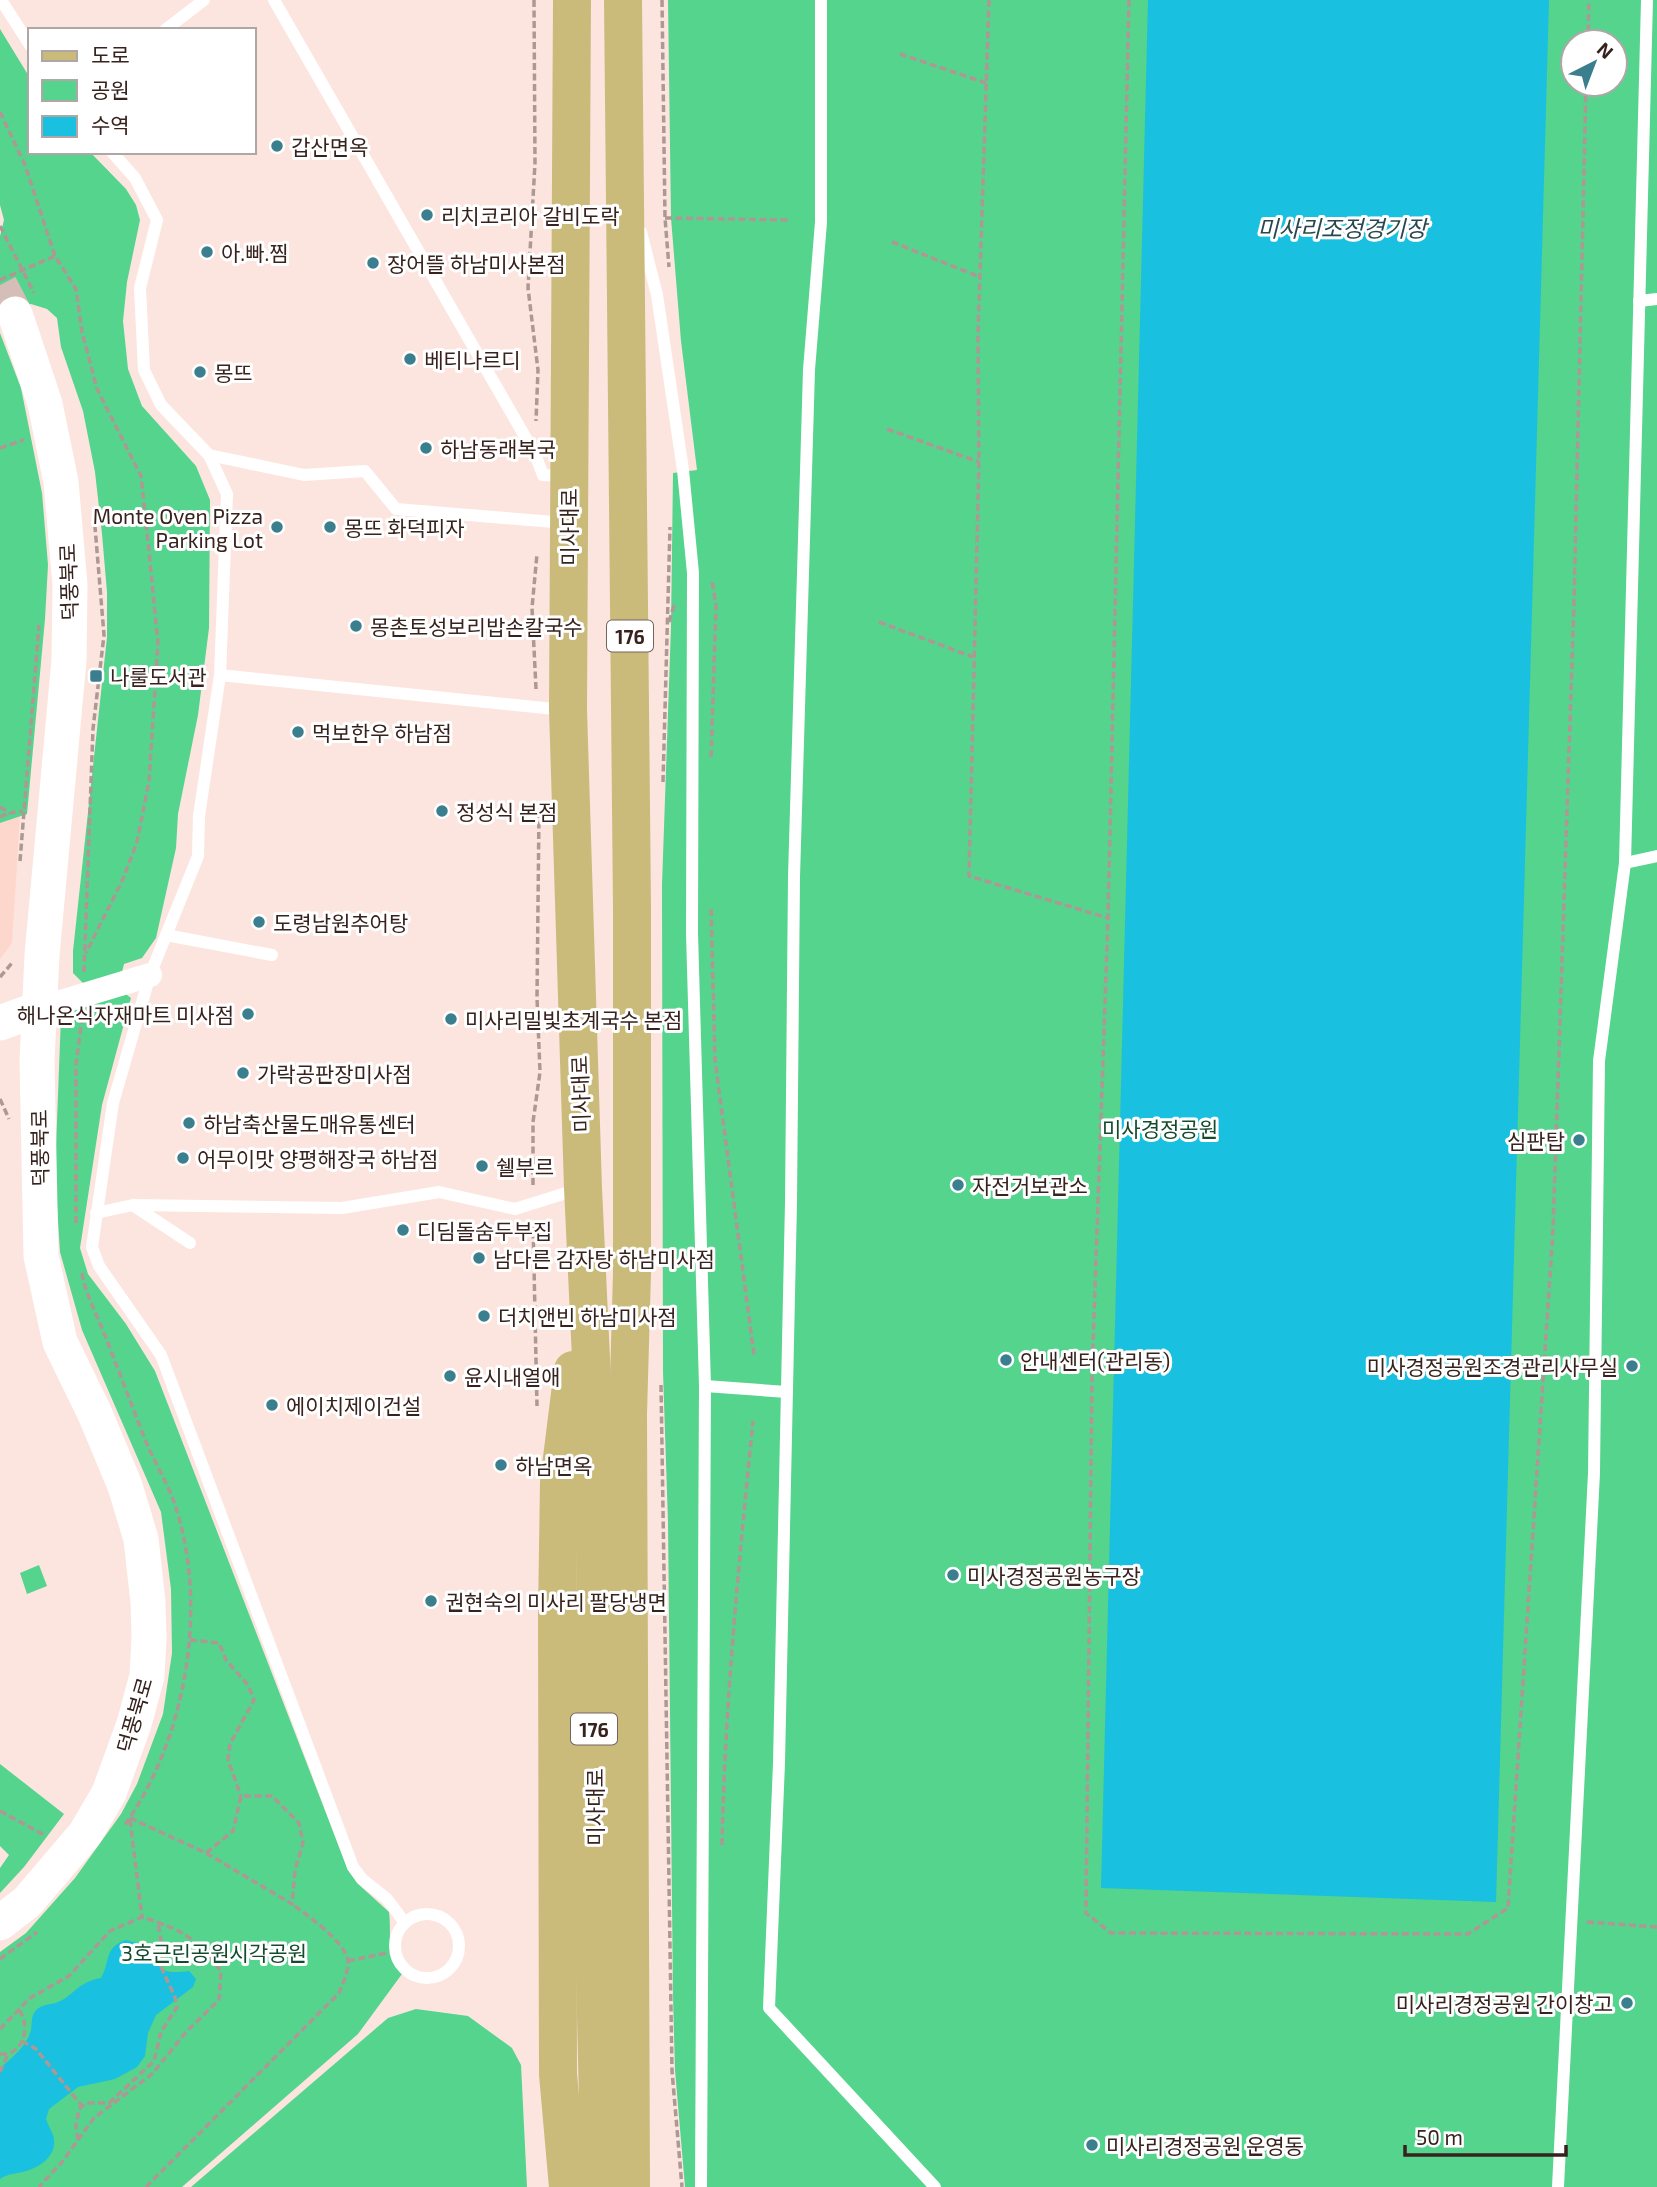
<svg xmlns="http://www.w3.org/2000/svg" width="1657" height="2187" viewBox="0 0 1657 2187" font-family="'Exo 2','Noto Sans KR',sans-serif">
	<rect width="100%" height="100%" fill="#fce5df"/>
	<polygon fill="#fed7cc" points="20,816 12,943 0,959 0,823"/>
	<g fill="#54d48d" fill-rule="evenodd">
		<path d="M 668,0 L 1657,0 L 1657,2187 L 685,2187 L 675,2070 L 673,1997 L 668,1522 L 663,1372 L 662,885 L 671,627 L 673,473 L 697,470 L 681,341 L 671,218 ZM 1573,42 L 1615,42 L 1615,84 L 1573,84 Z"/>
		<path d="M 0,29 L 30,78 L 30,152 L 90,152 L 126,189 L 136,205 L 140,220 L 127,282 L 123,321 L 128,369 L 142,406 L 196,466 L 210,500 L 209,628 L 198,715 L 178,814 L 176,848 L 156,938 L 142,958 L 124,964 L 118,988 L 131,998 L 102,1105 L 80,1248 L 88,1274 L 126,1324 L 155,1371 L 348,1870 L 357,1883 L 389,1912 C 392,1935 385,1955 402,1974 L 358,2034 L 182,2187 L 0,2187 L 0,1952 L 26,1933 L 75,1878 L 121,1814 L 137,1784 L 163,1714 L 172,1653 L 171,1589 L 161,1512 L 82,1330 L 60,1252 L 55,1174 L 61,1016 L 78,1000 L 84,984 L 73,973 L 73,951 L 107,637 L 107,592 L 102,534 L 95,472 L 83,411 L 61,347 L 57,318 L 47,309 L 31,304 L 18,305 L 0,317 L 0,236 L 4,220 L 0,205 Z"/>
		<polygon points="0,333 21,388 42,493 48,565 45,619 27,814 0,823"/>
		<polygon points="39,1565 47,1586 27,1594 20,1573"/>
		<polygon points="0,1764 64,1814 24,1867 0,1893 0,1868 9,1855 0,1846"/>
		<polygon points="416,2009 468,2016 512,2048 521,2065 527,2187 191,2187 388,2018"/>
	</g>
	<g fill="#19c0e0">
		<polygon points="1148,0 1549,0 1496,1902 1101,1888"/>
		<path d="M 126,1940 L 148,1946 C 161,1971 160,1974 189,1971 L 196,1979 L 193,1987 L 156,2015 L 148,2033 L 145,2056 L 137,2067 L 115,2079 L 78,2087 L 49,2109 L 46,2119 C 48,2125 51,2130 53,2135 C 59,2153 42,2167 26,2171 C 16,2174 9,2173 0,2179 L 0,2068 C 12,2058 27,2046 31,2030 C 32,2024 31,2019 34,2013 C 41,2003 48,2006 58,2002 C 74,1996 77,1982 101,1978 C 111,1961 103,1948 126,1940 Z"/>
	</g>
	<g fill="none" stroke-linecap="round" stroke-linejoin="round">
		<polyline stroke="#d5beb8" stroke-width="35" stroke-dasharray="35 18" stroke-linecap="butt" points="0,285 15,314"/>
		<g stroke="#ae9893" stroke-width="3.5" stroke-dasharray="7 3.5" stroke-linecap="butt">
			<polyline points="534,0 535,163 528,288 538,370 536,421"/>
			<polyline points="662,0 665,218 669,267"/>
			<polyline points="989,0 978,334 979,462 969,876 1108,918"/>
			<polyline points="1129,0 1108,918 1092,1373 1086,1913 1111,1933 1468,1934 1508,1908 1553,1230 1574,602 1586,84"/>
			<polyline points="1588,42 1589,0"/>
			<polyline points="900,54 986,83"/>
			<polyline points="0,112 25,165 55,256 76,289 82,332 97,389 141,476 148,542 158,643 149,781 137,842 123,879 86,953"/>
			<polyline points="665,218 790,220"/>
			<polyline points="0,226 34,293"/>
			<polyline points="892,242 980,277"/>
			<polyline points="0,280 55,256"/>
			<polyline points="887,429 979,462"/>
			<polyline points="0,448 24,440"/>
			<polyline points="669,622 675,602"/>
			<polyline points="879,622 973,657"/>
			<polyline points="536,689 532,608 537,554"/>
			<polyline points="711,757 716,606 712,580"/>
			<polyline points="663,782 670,527"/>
			<polyline points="0,807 10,813 23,811"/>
			<polyline points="0,817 10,813"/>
			<polyline points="20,861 39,625"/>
			<polyline points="711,909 715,1060 754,1355"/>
			<polyline points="84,972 93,729 104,635 94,515"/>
			<polyline points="0,977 12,963"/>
			<polyline points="0,1099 9,1119"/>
			<polyline points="533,1185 533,1122 540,1072 537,998 539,812"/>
			<polyline points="533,1221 537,1406"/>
			<polyline points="76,1223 76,1065 82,1018"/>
			<path d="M 82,1273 C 85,1293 96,1313 104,1333 C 118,1369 132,1406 146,1442 C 155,1463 168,1484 175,1505 C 209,1607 186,1740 124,1826"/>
			<polyline points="661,1385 672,2071 682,2187"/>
			<polyline points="190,1640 219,1643 226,1660 248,1685 254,1700 230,1744 228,1760 241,1796"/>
			<polyline points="0,1811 46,1836"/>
			<polyline points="130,1818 206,1853 233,1831 241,1796 272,1796 299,1823 303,1843 295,1870 292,1904 206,1853"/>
			<polyline points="130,1820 142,1917"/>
			<path d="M 722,1845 C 725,1703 739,1562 753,1421"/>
			<polyline points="1587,1922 1657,1927"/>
			<polyline points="0,1959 37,1932"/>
			<polyline points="348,1961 396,1951"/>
			<path d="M 0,2029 L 30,1998 L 69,1976 L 110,1931 L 142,1917 C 185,1931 193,1936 221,1971 L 219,2000 L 187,2031 L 152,2074 L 94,2118 L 62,2162 L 39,2187"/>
			<polyline points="22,2041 36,2049 82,2106"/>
			<path d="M 0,2054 C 24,2056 31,2026 19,2010"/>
			<polyline points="0,2072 8,2054"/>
			<polyline points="109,2103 154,2061 161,2032 177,2007 175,1997 161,1967 162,1948 158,1922"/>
			<polyline points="78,2140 76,2126 79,2109 86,2103 110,2103"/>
			<path d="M 146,2187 L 339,1993 C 343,1983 349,1970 348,1960 C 344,1941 307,1915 292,1904"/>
		</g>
		<g stroke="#fff" stroke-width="12">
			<polyline points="1,0 30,45"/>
			<polyline points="274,0 535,454 543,475 567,476"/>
			<polyline points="821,0 821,222 809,370 794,877 791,1202 779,1763 769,2008 935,2187"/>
			<polyline points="165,30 204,0"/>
			<polyline points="112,152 135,178 157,220 140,288 144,370 161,405 209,455 227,494 220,675 199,816 198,856 150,975 113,1103 92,1247 99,1266 161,1355 353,1867 362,1879 387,1899 405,1923"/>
			<polyline points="641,232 657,295 683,470 693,573 692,933 705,1386 701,2187"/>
			<polyline points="1639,301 1657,299"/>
			<polyline points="209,455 304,475 365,471 396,509 566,523"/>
			<polyline points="220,675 564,710"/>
			<polyline points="1625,863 1657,856"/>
			<polyline points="166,935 272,955"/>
			<polyline points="134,1206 190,1243"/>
			<polyline points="96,1213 133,1205 342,1208 439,1192 515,1209 579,1189"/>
			<polyline points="705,1386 787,1392"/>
			<circle cx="427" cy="1946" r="32"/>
			<polyline points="1558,2187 1594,1473 1599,1061 1625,863 1647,0"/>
		</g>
		<polyline stroke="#fff" stroke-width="24" points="41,1008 150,975"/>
		<g stroke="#fff" stroke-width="35">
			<polyline points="0,1023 41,1008"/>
			<polyline points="0,1923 27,1902 85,1834 109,1793 134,1724 147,1676 149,1638 148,1602 141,1539 125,1486 95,1414 60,1342 41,1256 37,1060 42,955 69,660 70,585 61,482 45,404 15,314"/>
		</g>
		<g stroke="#cabb7b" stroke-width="38">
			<polyline points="572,0 568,710 583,1188 596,1465 593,1889 600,2187"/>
			<polyline points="623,0 632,908 632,1273 628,1414 631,2187"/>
			<polyline points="568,2187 558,2074 557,1615 559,1482 573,1370"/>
		</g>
	</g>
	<g fill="#3b7e8e" stroke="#fff" stroke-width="2.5">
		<circle cx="277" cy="146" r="7"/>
		<circle cx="427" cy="215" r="7"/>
		<circle cx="207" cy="252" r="7"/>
		<circle cx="373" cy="263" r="7"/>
		<circle cx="410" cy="359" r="7"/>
		<circle cx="200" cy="372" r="7"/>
		<circle cx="426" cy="448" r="7"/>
		<circle cx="277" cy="527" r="7"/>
		<circle cx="330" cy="527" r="7"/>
		<circle cx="356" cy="626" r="7"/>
		<rect x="89" y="669" width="14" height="14" rx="3.5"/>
		<circle cx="298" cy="732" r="7"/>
		<circle cx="442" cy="811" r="7"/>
		<circle cx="259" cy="922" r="7"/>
		<circle cx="248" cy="1014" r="7"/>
		<circle cx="451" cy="1019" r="7"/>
		<circle cx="243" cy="1073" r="7"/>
		<circle cx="189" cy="1123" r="7"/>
		<circle cx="1579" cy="1140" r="7"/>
		<circle cx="183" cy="1158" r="7"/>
		<circle cx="482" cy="1166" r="7"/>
		<circle cx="958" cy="1185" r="7"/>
		<circle cx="403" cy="1230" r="7"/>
		<circle cx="479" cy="1258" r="7"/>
		<circle cx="484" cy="1316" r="7"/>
		<circle cx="1006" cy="1360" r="7"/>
		<circle cx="1632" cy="1366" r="7"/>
		<circle cx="450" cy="1376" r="7"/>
		<circle cx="272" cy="1405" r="7"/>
		<circle cx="501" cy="1465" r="7"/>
		<circle cx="953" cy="1575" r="7"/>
		<circle cx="431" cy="1601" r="7"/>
		<circle cx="1627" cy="2003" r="7"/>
		<circle cx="1092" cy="2145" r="7"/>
	</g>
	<g text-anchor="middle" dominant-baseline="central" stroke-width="6" stroke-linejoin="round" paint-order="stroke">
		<g fill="#fff" stroke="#736461" stroke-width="2">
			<rect x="607" y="620.5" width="46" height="31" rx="5"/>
			<rect x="571" y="1713.5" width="46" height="31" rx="5"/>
		</g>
		<g font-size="19" font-weight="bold" fill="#37221d">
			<text x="630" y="636">176</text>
			<text x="594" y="1729">176</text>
		</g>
		<g font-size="21" fill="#37221d" stroke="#fff" text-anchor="start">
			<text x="291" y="146">갑산면옥</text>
			<text x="441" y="215">리치코리아 갈비도락</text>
			<text x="221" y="252">아.빠.찜</text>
			<text x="387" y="263">장어뜰 하남미사본점</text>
			<text x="424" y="359">베티나르디</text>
			<text x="214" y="372">몽뜨</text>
			<text x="440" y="448">하남동래복국</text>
			<text x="263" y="515" text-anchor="end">Monte Oven Pizza<tspan x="263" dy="24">Parking Lot</tspan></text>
			<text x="344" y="527">몽뜨 화덕피자</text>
			<text x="370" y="626">몽촌토성보리밥손칼국수</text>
			<text x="110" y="676">나룰도서관</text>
			<text x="312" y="732">먹보한우 하남점</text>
			<text x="456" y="811">정성식 본점</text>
			<text x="273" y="922">도령남원추어탕</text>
			<text x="234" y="1014" text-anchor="end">해나온식자재마트 미사점</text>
			<text x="465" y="1019">미사리밀빛초계국수 본점</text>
			<text x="257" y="1073">가락공판장미사점</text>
			<text x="203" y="1123">하남축산물도매유통센터</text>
			<text x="1565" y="1140" text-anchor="end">심판탑</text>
			<text x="197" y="1158">어무이맛 양평해장국 하남점</text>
			<text x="496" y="1166">쉘부르</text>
			<text x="972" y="1185">자전거보관소</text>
			<text x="417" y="1230">디딤돌숨두부집</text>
			<text x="493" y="1258">남다른 감자탕 하남미사점</text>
			<text x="498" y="1316">더치앤빈 하남미사점</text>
			<text x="1020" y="1360">안내센터(관리동)</text>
			<text x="1618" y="1366" text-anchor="end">미사경정공원조경관리사무실</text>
			<text x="464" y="1376">윤시내열애</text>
			<text x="286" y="1405">에이치제이건설</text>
			<text x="515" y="1465">하남면옥</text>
			<text x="967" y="1575">미사경정공원농구장</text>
			<text x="445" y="1601">권현숙의 미사리 팔당냉면</text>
			<text x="1613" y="2003" text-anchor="end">미사리경정공원 간이창고</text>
			<text x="1106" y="2145">미사리경정공원 운영동</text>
		</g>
		<g font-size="21" fill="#37221d" stroke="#fff">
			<text transform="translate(568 527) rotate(-90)">미사대로</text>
			<text transform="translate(68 582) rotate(-92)">덕풍북로</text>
			<text transform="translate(580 1094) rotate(-92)">미사대로</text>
			<text transform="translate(39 1148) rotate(-91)">덕풍북로</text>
			<text transform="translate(134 1715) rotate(-74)">덕풍북로</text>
			<text transform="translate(594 1807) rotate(-90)">미사대로</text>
		</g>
		<g font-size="21" fill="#144b2d" stroke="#fff">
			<text x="1160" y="1128">미사경정공원</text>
			<text x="214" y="1952">3호근린공원시각공원</text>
		</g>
		<g font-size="23" font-style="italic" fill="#29474f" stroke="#fff">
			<text x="1342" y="228">미사리조정경기장</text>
		</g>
	</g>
	<rect x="28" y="28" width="228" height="126" fill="#ffffff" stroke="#afa7a5" stroke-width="2"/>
	<rect x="42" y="51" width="35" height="10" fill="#cabb7b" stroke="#afa7a5" stroke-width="2"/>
	<text x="91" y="63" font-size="21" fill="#37221d">도로</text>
	<rect x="42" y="80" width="35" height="21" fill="#54d48d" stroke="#afa7a5" stroke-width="2"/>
	<text x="91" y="98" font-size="21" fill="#37221d">공원</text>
	<rect x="42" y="116" width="35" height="21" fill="#19c0e0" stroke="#afa7a5" stroke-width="2"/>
	<text x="91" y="133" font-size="21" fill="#37221d">수역</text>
	<g transform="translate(1594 63) rotate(42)"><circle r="33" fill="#ffffff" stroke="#afa7a5" stroke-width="2"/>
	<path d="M0-5L12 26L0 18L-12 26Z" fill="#3b7e8e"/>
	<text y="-10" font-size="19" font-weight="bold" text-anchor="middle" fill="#37221d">N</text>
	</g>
	<path d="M1405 2145v10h161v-10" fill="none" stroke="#37221d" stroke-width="3.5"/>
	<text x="1416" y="2145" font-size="21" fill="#37221d" stroke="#ffffff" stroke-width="5" paint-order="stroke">50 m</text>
</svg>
